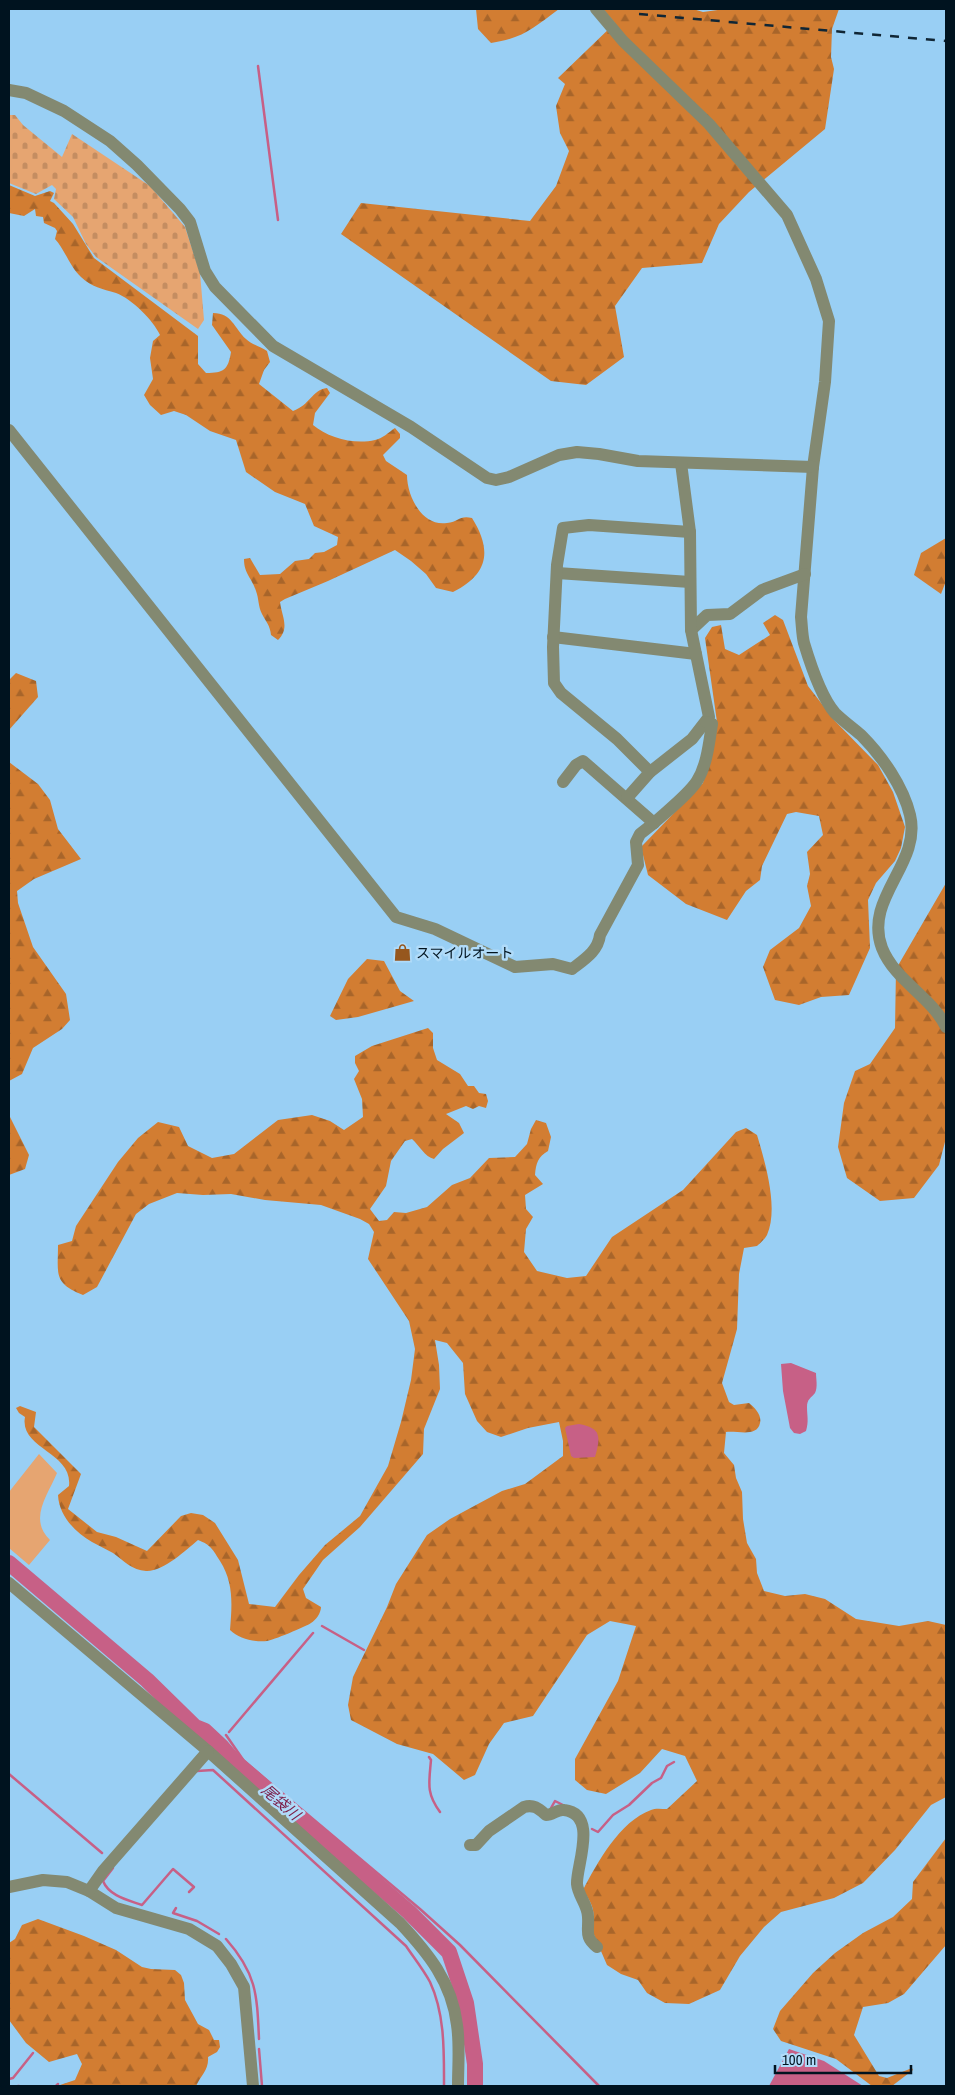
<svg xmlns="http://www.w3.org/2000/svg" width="955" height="2095" viewBox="0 0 955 2095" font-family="'Archivo Narrow','Noto Sans JP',sans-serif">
	<defs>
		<pattern id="forest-firs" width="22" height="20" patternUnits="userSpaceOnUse" patternTransform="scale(1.25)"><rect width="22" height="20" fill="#d27d32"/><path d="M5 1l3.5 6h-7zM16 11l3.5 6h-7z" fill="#a8652a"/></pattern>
		<pattern id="cemetery-stones" width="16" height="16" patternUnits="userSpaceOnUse" patternTransform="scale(1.25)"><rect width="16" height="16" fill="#e6a571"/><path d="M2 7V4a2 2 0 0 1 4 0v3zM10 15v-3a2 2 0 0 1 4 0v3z" fill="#c48d61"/></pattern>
	</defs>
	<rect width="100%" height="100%" fill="#99cff4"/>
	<path fill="#e6a571" d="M 39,1454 L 57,1473 C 48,1495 28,1519 50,1540 L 29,1565 L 9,1548 L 9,1492 Z"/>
	<g fill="url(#forest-firs)">
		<path d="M 476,9 L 559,9 C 533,28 524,38 491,43 L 478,29 Z"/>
		<polygon points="603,9 693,9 703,12 725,9 839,9 832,29 831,57 834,69 825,129 749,192 719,224 702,263 642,268 615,306 624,357 586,385 551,381 341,234 361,203 530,221 556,186 569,151 560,133 556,106 565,84 558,78 615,23"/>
		<path d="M 9,185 L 35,196 L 50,191 L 54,193 L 50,201 L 54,203 L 73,224 L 94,258 L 198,336 L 198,364 L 206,373 C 224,373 228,370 231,352 L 212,325 L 213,313 C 232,313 234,328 246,339 C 251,344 261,347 267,351 L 270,362 L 264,370 L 259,384 L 293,411 C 310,405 312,390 327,388 L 330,393 L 315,413 L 313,425 C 328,438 355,445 375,440 C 382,439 389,432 395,428 L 400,434 L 400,438 L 383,455 L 386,461 L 407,475 C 407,496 422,527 447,523 C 459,522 459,515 472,518 C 492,550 489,574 453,592 L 436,588 L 426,574 L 411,561 L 395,550 L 328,581 L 285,599 L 280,602 C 282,617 290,628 278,640 L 271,635 C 270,625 266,622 262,614 C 258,606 259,599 256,591 C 252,578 244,574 244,559 L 250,558 L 260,575 L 280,574 L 295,561 L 309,559 L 315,553 L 324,552 L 337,545 L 338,537 L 314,526 L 305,504 L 275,492 L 246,472 L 236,440 L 210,431 L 186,415 L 174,411 L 161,415 L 150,405 L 144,395 L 153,379 L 150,358 L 153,341 L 160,335 C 153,320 132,299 116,293 C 102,289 92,287 81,277 C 70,267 65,250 55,239 L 57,231 L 55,228 L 44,223 L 43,217 L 36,216 L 35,209 L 24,216 L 9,213 Z"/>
		<polygon points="946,538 946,581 941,594 914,575 921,553"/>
		<polygon points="775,615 783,620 808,686 835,721 878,765 893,792 905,827 901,848 895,861 876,883 868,900 870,948 849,995 821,997 799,1005 775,1000 763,967 770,950 799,928 811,906 807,886 810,874 807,852 823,835 819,816 796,812 787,814 762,866 760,880 746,891 727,920 686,904 648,875 641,847 703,783 717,722 705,638 712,627 721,625 725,649 739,655 770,635 763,623"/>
		<polygon points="16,673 36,681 38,697 9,730 9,680"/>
		<polygon points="9,762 38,784 50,800 58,829 81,859 34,879 17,891 18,903 33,947 66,994 70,1020 62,1029 33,1048 22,1074 9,1081"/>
		<polygon points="946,883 946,1138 939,1165 914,1198 880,1201 847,1178 838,1147 844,1103 855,1071 870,1064 895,1028 896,969"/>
		<polygon points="367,959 384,961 400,991 414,1001 358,1017 336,1020 330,1016 348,979"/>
		<path d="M 428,1028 L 433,1033 L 433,1048 L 437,1060 L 460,1074 L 468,1086 L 474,1086 L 479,1093 L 486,1094 L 488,1101 L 486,1108 L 479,1106 L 473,1109 L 466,1106 L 446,1114 L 459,1123 L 464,1133 L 443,1149 L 434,1159 C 425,1157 419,1145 412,1139 L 405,1141 L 391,1161 L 386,1186 L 370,1209 L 379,1221 L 387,1220 L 394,1212 L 406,1213 L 427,1207 L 452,1185 L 470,1178 L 489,1158 L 515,1157 L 527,1144 L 531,1129 L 536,1120 L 546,1123 L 551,1137 L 548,1151 C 538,1157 536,1163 535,1175 L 543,1184 L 525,1195 L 526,1209 L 533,1217 L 526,1229 L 524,1252 L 537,1271 L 567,1278 L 586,1276 L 612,1237 L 683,1190 L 736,1132 L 746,1128 L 757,1135 C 765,1162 779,1208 767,1235 C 765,1239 760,1243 757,1246 L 744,1248 L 739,1274 L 737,1329 L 722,1383 L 729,1402 L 734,1405 L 749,1403 C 755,1408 762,1415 760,1423 C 757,1438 736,1430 726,1432 L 724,1453 L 734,1465 L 736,1478 L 742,1492 L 743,1519 L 747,1543 L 756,1559 L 757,1573 L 764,1591 L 785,1596 L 805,1594 L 825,1599 L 856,1619 L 899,1626 L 928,1621 L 946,1625 L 946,1797 L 931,1805 L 895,1850 L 863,1883 L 834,1898 L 781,1912 L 764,1927 L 740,1956 L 720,1990 L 689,2004 L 665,2003 L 647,1993 L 638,1980 L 621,1974 L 607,1965 L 591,1928 C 597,1912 592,1904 583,1890 C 597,1863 620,1821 651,1810 C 655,1808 662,1809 667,1809 L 697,1781 L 685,1756 L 662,1749 L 640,1773 L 606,1794 L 587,1790 L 575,1780 L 575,1759 L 618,1681 L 636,1626 L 610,1621 L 587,1635 L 533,1716 L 504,1723 L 489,1744 L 475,1775 L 464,1780 L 433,1754 L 397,1744 L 351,1720 L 348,1705 L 353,1677 L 387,1607 L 396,1584 L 427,1535 L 450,1519 L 502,1491 L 525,1484 L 563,1456 L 563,1441 L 559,1422 L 528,1428 L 501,1437 L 487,1432 L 477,1421 L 465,1394 L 463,1363 L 447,1343 L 435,1340 L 439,1365 L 440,1389 L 424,1429 L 423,1454 L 360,1527 L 323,1560 L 303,1589 L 306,1598 L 321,1607 C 321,1613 316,1620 311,1623 C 307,1626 271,1641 267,1641 C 254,1642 239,1639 230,1630 C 232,1605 234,1583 220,1561 C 213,1550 211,1545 198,1540 C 186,1550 163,1572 146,1571 C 132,1570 124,1561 113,1553 C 106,1549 99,1546 92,1542 C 75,1532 59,1516 58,1495 L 69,1486 C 73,1452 19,1449 25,1417 L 19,1413 L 16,1408 L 20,1406 L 36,1412 L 34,1427 L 81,1474 L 68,1509 L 97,1532 L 116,1537 L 147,1551 L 181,1516 L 191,1513 L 203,1515 L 215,1523 L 238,1560 L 249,1604 L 275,1607 L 299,1575 L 325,1545 L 360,1516 L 388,1466 L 401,1422 L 411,1380 L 415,1349 L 409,1321 L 368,1259 L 374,1232 L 369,1224 L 360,1219 L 321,1205 L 265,1200 L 231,1194 L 203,1195 L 177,1193 L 149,1204 L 136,1214 L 97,1287 L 83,1295 C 53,1283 58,1274 58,1245 L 72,1241 L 76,1226 L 118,1162 L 138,1138 L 158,1122 L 179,1127 L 188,1146 L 212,1158 L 234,1154 L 278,1120 L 312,1115 L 330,1121 L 344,1130 L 363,1117 L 362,1099 L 354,1079 L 359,1071 L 355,1063 L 355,1056 L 372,1046 Z"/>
		<polygon points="9,1115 29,1155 25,1169 9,1175"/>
		<polygon points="946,1838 946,1945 904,1994 888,2003 863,2007 854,2035 879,2076 887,2078 912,2068 913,2070 892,2086 872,2086 836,2059 781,2041 773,2029 780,2011 813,1973 835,1953 863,1933 893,1917 912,1899 913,1882"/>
		<path d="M 38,1919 L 84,1936 L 116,1950 L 142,1967 L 151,1969 L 175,1970 L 181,1975 L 184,1983 L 185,2000 L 198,2024 L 209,2030 L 214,2040 L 219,2040 L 220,2047 L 217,2052 L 208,2057 C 209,2070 201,2075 196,2086 L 57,2086 L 75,2080 L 82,2064 L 77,2054 L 49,2062 L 26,2043 L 9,2020 L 9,1943 L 15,1939 L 22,1925 Z"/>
	</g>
	<polygon fill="url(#cemetery-stones)" points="9,115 15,115 23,125 62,157 72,134 150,186 185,227 200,273 204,320 198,329 96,257 86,244 73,217 54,199 56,189 52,185 36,194 9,183"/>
	<g fill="#c76086">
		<path d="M 791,1363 L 816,1373 C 816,1379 818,1387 815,1393 C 811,1398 807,1399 807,1407 C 807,1416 809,1421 806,1431 L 800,1434 L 794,1433 L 790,1428 L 783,1391 L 781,1364 Z"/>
		<path d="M 579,1424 C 601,1428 601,1436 595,1457 L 574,1458 L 571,1456 L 565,1428 L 567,1426 Z"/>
		<polygon points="789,2049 824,2061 863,2086 769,2086"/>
	</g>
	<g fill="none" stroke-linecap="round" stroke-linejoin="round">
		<g stroke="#c76086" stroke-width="2.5">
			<polyline points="258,66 278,220"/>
			<polyline points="322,1626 364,1650"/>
			<polyline points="229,1732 313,1633"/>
			<polyline points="226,1735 244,1761 420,1909 460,1945 599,2086"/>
			<polyline points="217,1746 221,1741"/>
			<path d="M 429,1757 L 431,1760 C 429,1783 426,1793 440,1812"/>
			<path d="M 197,1771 L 213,1770 L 406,1946 C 414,1958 423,1969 430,1982 C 445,2014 444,2052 444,2086"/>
			<polyline points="9,1774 102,1853"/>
			<polyline points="551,1808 555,1801 563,1805"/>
			<polyline points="592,1829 598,1832 613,1815 629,1805 652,1783 661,1778 667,1766 674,1762"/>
			<path d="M 113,1868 L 103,1881 C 109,1896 128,1900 142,1905 L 173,1869 L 194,1887 L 189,1892"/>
			<polyline points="176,1908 173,1913 197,1921 219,1934"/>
			<path d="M 226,1939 C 257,1974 257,1995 259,2039"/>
			<polyline points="259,2049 262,2086"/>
			<polyline points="9,2079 13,2078 33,2053"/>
			<polyline points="18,2086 19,2086"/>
			<polyline points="56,2086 58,2084"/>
		</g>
		<polyline stroke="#c76086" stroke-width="16" points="9,1563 147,1680 195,1727 205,1731 221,1746 233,1760 409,1912 449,1952 466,2003 475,2064 475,2086"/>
		<g stroke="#838971" stroke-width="12">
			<path d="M 596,9 L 623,41 L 709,124 L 787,215 L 816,279 L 829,321 L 825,382 L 813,467 L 801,617 C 802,626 802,635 804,643 C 810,663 822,698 835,713 C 843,721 853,728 861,735 C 882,756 903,786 910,815 C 922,864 863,898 882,948 C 895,981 931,996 946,1027"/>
			<polyline points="9,90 26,93 64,111 110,141 137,165 180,209 190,222 205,271 215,287 273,346 411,427 487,478 496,480 509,477 559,455 577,452 599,454 638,461 813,467"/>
			<path d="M 9,430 L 396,917 L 435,929 L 515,967 L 553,964 L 572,969 C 585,959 598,951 600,935 L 638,865 L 636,842 L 640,834 L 654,823 L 583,761 L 576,765 L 563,782"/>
			<polyline points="557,573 690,582"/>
			<polyline points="691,630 707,615 730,614 762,590 805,574"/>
			<polyline points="553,637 696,654"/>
			<polyline points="650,772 617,739 561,693 554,683 553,647 557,565 563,528 589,525 690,532"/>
			<polyline points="627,798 650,772 692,739 709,717 691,630 690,532 681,463"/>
			<path d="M 654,823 C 666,812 689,794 697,781 C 707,765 709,743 712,724 L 706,722"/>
			<path d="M 9,1583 L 208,1751 L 400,1923 C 428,1953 452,1982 457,2025 C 460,2045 458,2066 458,2086"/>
			<path d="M 470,1845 L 476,1845 L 489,1831 L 524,1807 C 534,1804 539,1809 546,1815 C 553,1815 557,1809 564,1810 C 599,1814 576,1866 577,1884 C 578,1896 588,1905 588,1917 C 589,1931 584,1937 597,1947"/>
			<polyline points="9,1887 43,1880 67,1882 89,1891 116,1908 189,1929 217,1946 231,1964 244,1987 253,2086"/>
			<polyline points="89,1891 103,1871 208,1751"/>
		</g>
		<polyline stroke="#102635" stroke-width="2.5" stroke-dasharray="9 9" stroke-linecap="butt" points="639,14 946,41"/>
	</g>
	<defs>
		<symbol id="shop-bare" viewBox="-9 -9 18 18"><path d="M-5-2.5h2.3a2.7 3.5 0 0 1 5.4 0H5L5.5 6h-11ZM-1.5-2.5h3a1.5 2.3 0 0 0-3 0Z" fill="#96571e" stroke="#b0dbf9" stroke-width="2.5" paint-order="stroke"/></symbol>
	</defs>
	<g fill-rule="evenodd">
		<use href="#shop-bare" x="390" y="940" width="25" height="25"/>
	</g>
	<g text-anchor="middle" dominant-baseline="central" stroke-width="5" stroke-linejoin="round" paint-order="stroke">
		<g font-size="14" fill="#00131f" stroke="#b0dbf9" text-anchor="start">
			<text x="416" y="953">スマイルオート</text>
		</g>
		<g font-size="15" font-style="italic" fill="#7b1c46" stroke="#b0dbf9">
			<text transform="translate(281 1802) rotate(41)">尾袋川</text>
		</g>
	</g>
	<rect width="955" height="2095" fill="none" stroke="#00131f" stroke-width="20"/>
	<path d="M775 2065v8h136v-8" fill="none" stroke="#00131f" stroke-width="2.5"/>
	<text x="782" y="2065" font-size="15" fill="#00131f" stroke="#b0dbf9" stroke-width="4" paint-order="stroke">100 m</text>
</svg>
